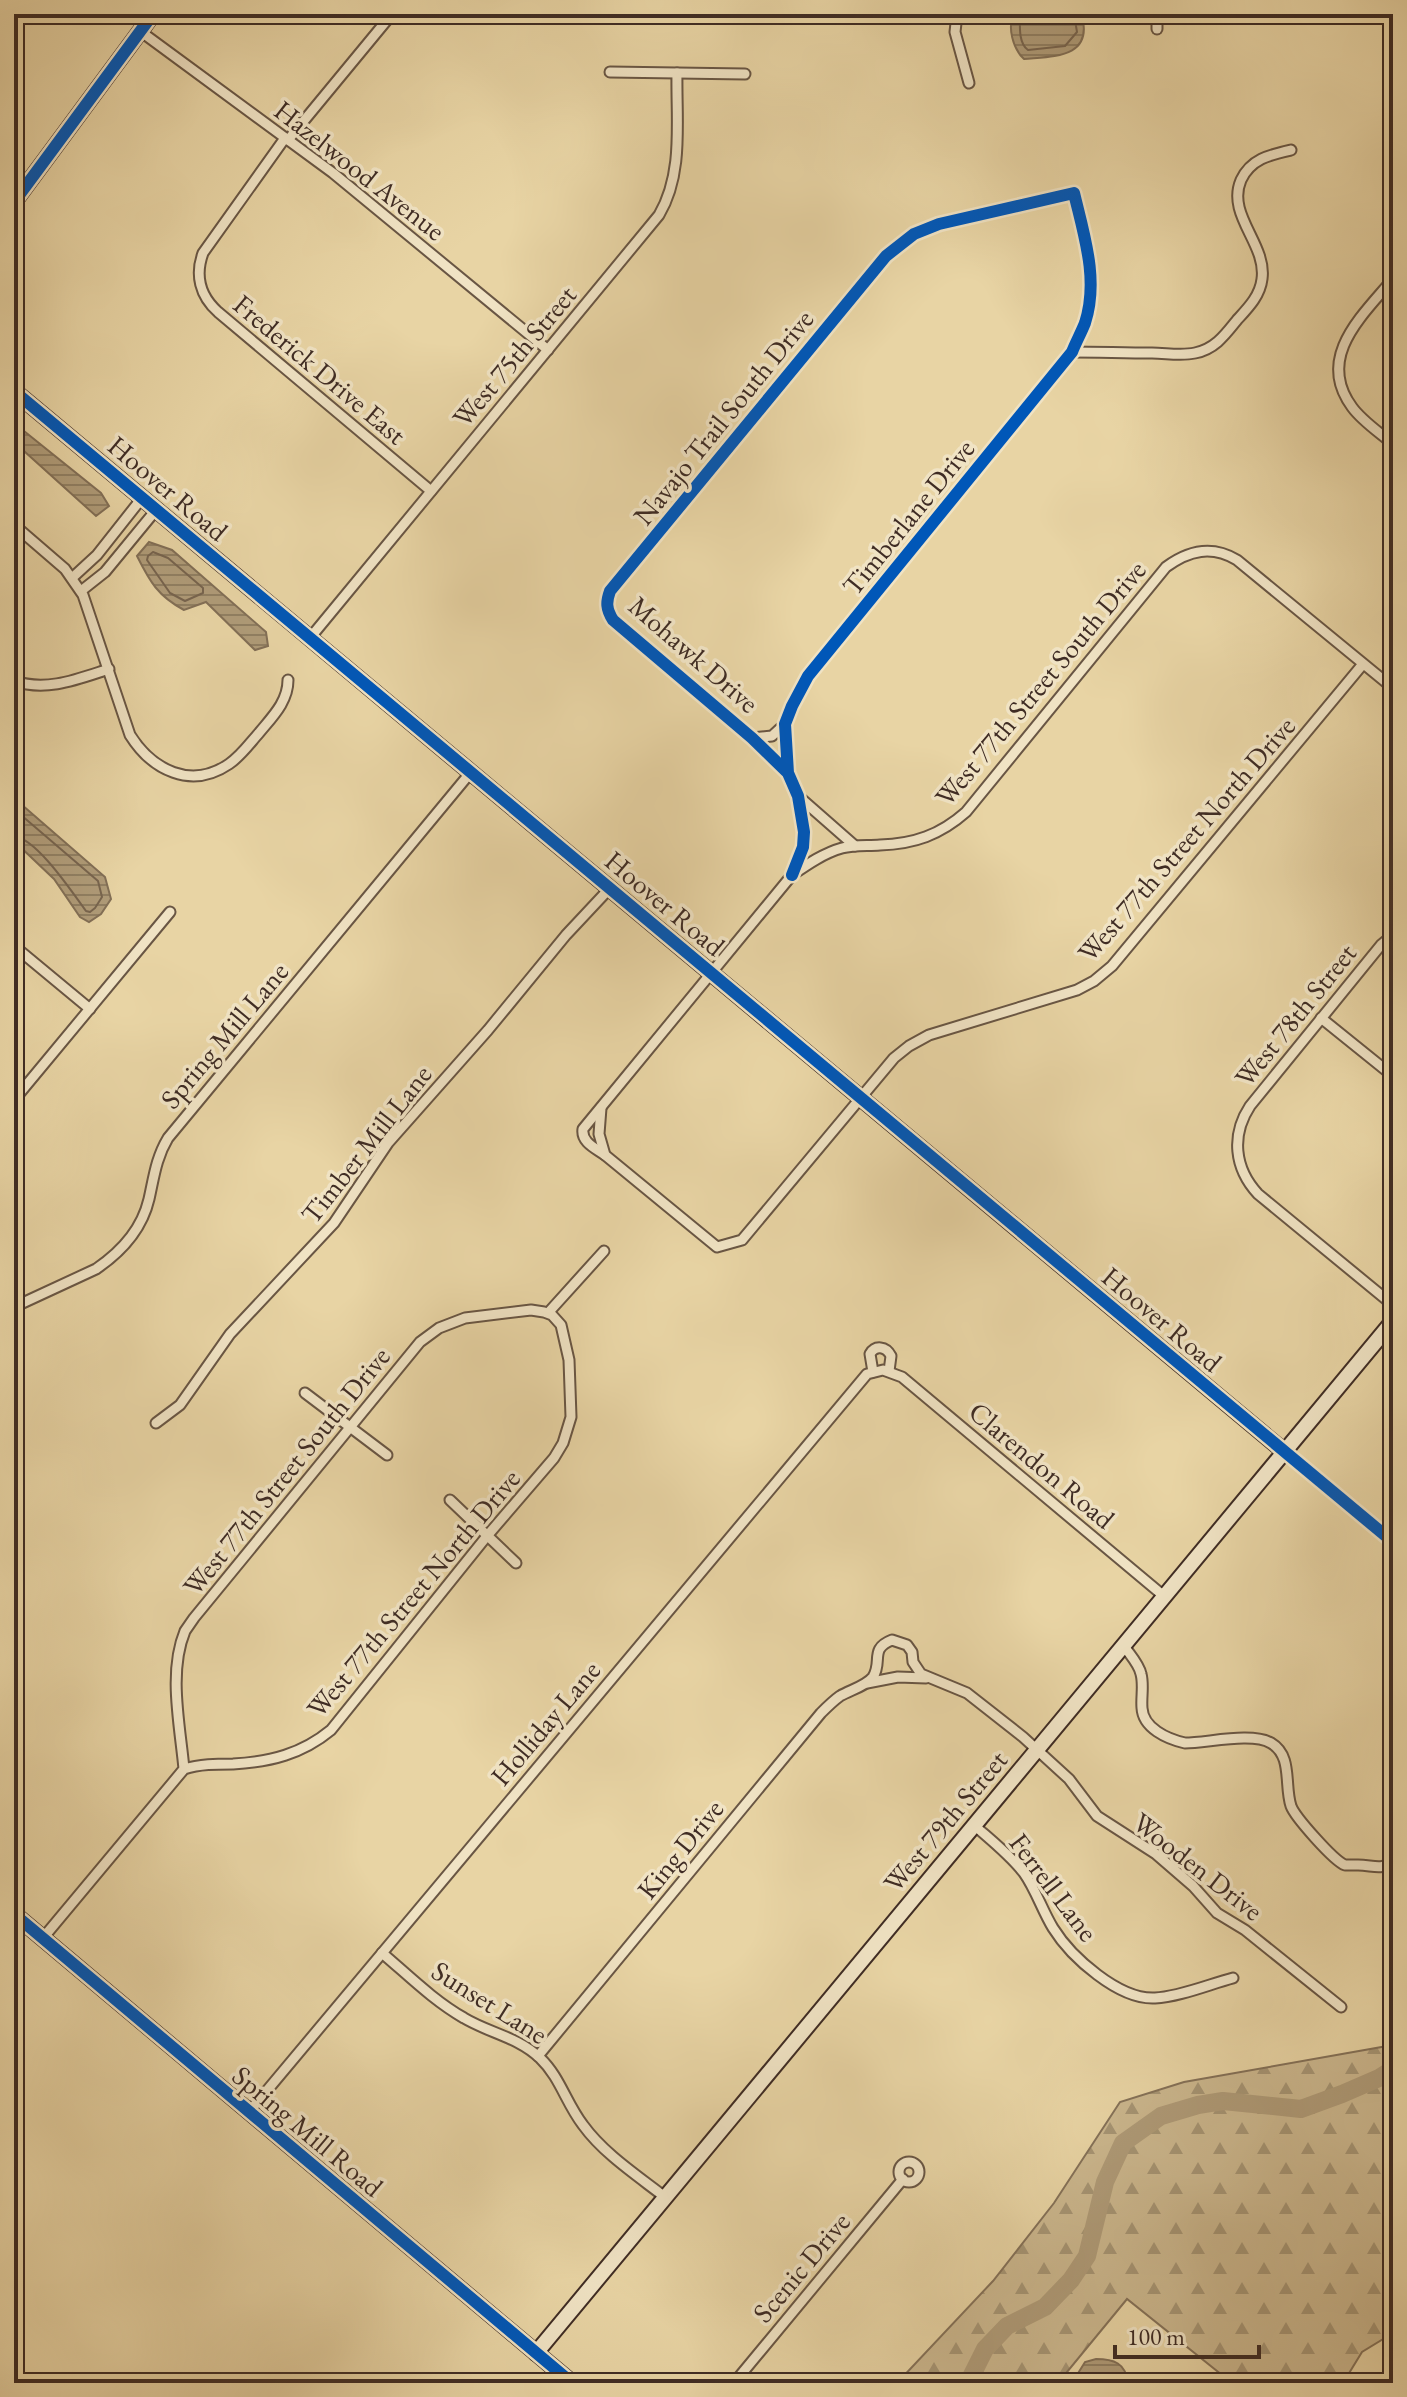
<svg xmlns="http://www.w3.org/2000/svg" width="1407" height="2397" viewBox="0 0 1407 2397" font-family="'EB Garamond',serif">
	<defs>
		<pattern id="forest-firs" width="22" height="20" patternUnits="userSpaceOnUse" patternTransform="scale(2)"><rect width="22" height="20" fill="#cbb78e"/><path d="M5 1l3.5 6h-7zM16 11l3.5 6h-7z" fill="#a69574"/></pattern>
		<pattern id="water-rules" width="6" height="5" patternUnits="userSpaceOnUse" patternTransform="scale(2)"><rect width="6" height="5" fill="#af9b78"/><path d="M0 2.5h6" fill="none" stroke="#907f62"/></pattern>
	</defs>
	<rect width="100%" height="100%" fill="#e8d4a4"/>
	<filter id="stains"><feTurbulence type="fractalNoise" baseFrequency=".0025" numOctaves="4"/><feColorMatrix values="0 0 0 0 .2 0 0 0 0 .09 0 0 0 0 .02 0 0 0 .5 -.17"/></filter>
	<radialGradient id="worn" r=".72"><stop offset=".6" stop-color="#630" stop-opacity="0"/><stop offset="1" stop-color="#630" stop-opacity=".3"/></radialGradient>
	<polygon fill="url(#forest-firs)" stroke="#857259" stroke-width="2" points="1393,2045 1393,2333 1362,2352 1343,2383 1232,2383 1127,2299 1058,2383 897,2383 993,2281 1054,2203 1120,2102 1184,2082"/>
	<g fill="url(#water-rules)" stroke="#826f56" stroke-width="2">
		<path d="M 1014,14 L 1079,14 L 1082,16 C 1093,58 1054,56 1024,59 C 1013,49 1007,27 1014,14 Z"/>
		<polygon points="14,423 101,493 109,506 96,516 14,442"/>
		<path d="M 149,542 L 172,550 L 266,632 L 268,646 L 255,650 L 206,602 L 184,610 C 158,596 150,582 137,556 Z"/>
		<polygon points="14,798 105,877 111,899 101,914 89,922 80,917 54,879 14,841"/>
		<path d="M 1096,2359 C 1113,2359 1127,2363 1127,2383 L 1072,2383 L 1085,2362 Z"/>
	</g>
	<g fill="none" stroke-linecap="round" stroke-linejoin="round">
		<g stroke="#77644e" stroke-width="2">
			<path d="M 1020,14 C 1020,25 1018,43 1028,50 L 1065,46 L 1077,32 L 1074,14"/>
			<polygon points="153,552 168,558 203,588 203,593 185,601 170,593 147,560 148,556"/>
			<path d="M 14,809 L 98,881 L 102,897 L 95,908 L 90,912 L 86,911 C 72,892 37,839 14,836"/>
		</g>
		<polyline stroke="#af9b78" stroke-width="18" points="968,2383 985,2349 1007,2326 1045,2307 1071,2280 1087,2256 1105,2182 1123,2143 1161,2116 1198,2105 1223,2101 1301,2109 1342,2094 1379,2078 1393,2069"/>
		<defs>
			<g id="street">
				<polyline points="957,14 955,32 969,83"/>
				<polyline points="1157,14 1157,29"/>
				<polyline points="140,31 333,173 548,350"/>
				<polyline points="610,72 745,74"/>
				<path d="M 285,138 L 203,253 C 195,275 200,296 218,312 L 431,491"/>
				<polyline points="288,140 392,14"/>
				<path d="M 1393,279 C 1363,315 1315,357 1352,407 C 1362,421 1379,432 1393,444"/>
				<path d="M 1072,352 C 1099,352 1125,353 1152,353 C 1166,353 1181,356 1195,353 C 1215,349 1225,335 1237,320 C 1248,308 1260,296 1262,279 C 1267,244 1226,215 1241,180 C 1251,159 1269,155 1291,150"/>
				<path d="M 14,525 L 65,569 L 83,595 L 130,735 C 152,770 191,790 229,764 C 241,756 250,743 259,733 C 272,717 288,702 288,680"/>
				<polyline points="72,578 97,555 142,498"/>
				<polyline points="81,591 105,572 156,510"/>
				<path d="M 310,638 L 659,215 C 684,173 676,120 677,73"/>
				<path d="M 14,681 C 47,692 78,679 109,669"/>
				<polyline points="752,738 772,736 785,724"/>
				<path d="M 788,773 L 752,738 L 613,620 C 606,609 606,602 610,591 L 886,256 L 914,234 L 939,224 L 1074,193 C 1084,235 1099,280 1085,323 C 1081,333 1076,342 1072,352 L 808,676 L 792,706 L 785,724 L 788,773 L 798,796 L 804,832 L 803,847 L 792,875"/>
				<polyline points="798,796 855,846"/>
				<path d="M 1393,935 L 1381,945 L 1250,1106 C 1231,1135 1234,1168 1258,1194 L 1393,1305"/>
				<polyline points="14,946 90,1009"/>
				<polyline points="1321,1018 1393,1076"/>
				<polyline points="14,1100 170,912"/>
				<polyline points="601,1108 599,1134 605,1155 717,1247 742,1240 894,1058 909,1046 929,1035 1077,990 1094,981 1112,966 1363,664"/>
				<path d="M 605,1155 C 595,1148 581,1142 583,1129 L 792,875 C 808,864 824,853 842,848 C 854,845 867,846 880,845 C 914,844 940,835 966,812 L 1166,567 C 1189,550 1212,545 1237,560 L 1393,688"/>
				<path d="M 14,1307 L 96,1269 C 121,1252 142,1229 149,1199 C 154,1177 156,1158 168,1138 L 471,772"/>
				<polyline points="548,1313 604,1251"/>
				<path d="M 873,1372 L 870,1354 C 875,1345 886,1346 891,1356 L 889,1371"/>
				<polyline points="305,1393 387,1455"/>
				<polyline points="156,1423 180,1405 230,1334 334,1223 388,1143 488,1030 566,935 610,888"/>
				<polyline points="1286,1453 1393,1542"/>
				<polyline points="450,1500 516,1563"/>
				<path d="M 1124,1646 C 1130,1655 1139,1664 1141,1674 C 1144,1685 1141,1697 1142,1708 C 1143,1728 1167,1739 1185,1743 C 1207,1743 1252,1732 1271,1743 C 1293,1756 1284,1785 1291,1806 C 1295,1817 1334,1861 1345,1865 C 1347,1865 1356,1865 1358,1865 C 1372,1865 1379,1870 1393,1863"/>
				<polyline points="867,1683 898,1677 926,1678"/>
				<path d="M 975,1826 C 992,1841 1010,1855 1024,1873 C 1036,1890 1042,1910 1053,1928 C 1071,1957 1119,2000 1155,1998 C 1179,1997 1210,1984 1233,1978"/>
				<path d="M 43,1938 L 184,1769 C 200,1764 216,1764 233,1764 C 270,1762 302,1754 331,1730 L 487,1536 L 554,1458 L 563,1443 L 571,1417 L 569,1360 L 561,1325 L 552,1315 L 544,1312 L 531,1310 L 465,1318 L 439,1328 L 420,1342 L 194,1618 L 185,1631 C 168,1672 180,1725 184,1769"/>
				<path d="M 382,1953 C 408,1975 434,2001 464,2018 C 489,2033 518,2037 540,2058 C 560,2077 566,2103 583,2125 C 604,2154 638,2176 666,2198"/>
				<path d="M 538,2056 L 821,1713 C 827,1707 833,1701 840,1696 C 850,1690 866,1686 873,1677 C 883,1661 869,1649 892,1640 L 907,1645 L 912,1652 L 913,1662 L 921,1674 L 967,1693 L 1023,1737 L 1069,1779 L 1097,1816 L 1156,1854 L 1193,1886 L 1217,1913 L 1245,1930 L 1341,2007"/>
				<polyline points="249,2112 867,1374 883,1370 902,1377 1165,1597"/>
				<circle cx="909" cy="2172" r="10"/>
				<polyline points="734,2383 903,2179"/>
			</g>
			<g id="secondary">
				<polyline points="14,202 153,14"/>
				<polyline points="14,391 1286,1453"/>
				<polyline points="14,1914 572,2383"/>
				<polyline points="536,2353 1393,1321"/>
			</g>
		</defs>
		<use href="#street" stroke="#695644" stroke-width="13"/>
		<use href="#secondary" stroke="#3f2c24" stroke-width="18"/>
		<use href="#street" stroke="#f0e3c4" stroke-width="9"/>
		<use href="#secondary" stroke="#f0e3c4" stroke-width="14"/>
		<defs>
			<g id="cycleway">
				<polyline points="14,202 153,14"/>
				<polyline points="14,391 1393,1542"/>
				<path d="M 788,773 L 752,738 L 613,620 C 606,609 606,602 610,591 L 886,256 L 914,234 L 939,224 L 1074,193 C 1084,235 1099,280 1085,323 C 1081,333 1076,342 1072,352 L 808,676 L 792,706 L 785,724 L 788,773 L 798,796 L 804,832 L 803,847 L 792,875"/>
				<polyline points="14,1914 572,2383"/>
			</g>
		</defs>
		<use href="#cycleway" stroke="#f0e3c4" stroke-width="17"/>
		<use href="#cycleway" stroke="#0057b8" stroke-width="12"/>
	</g>
	<g text-anchor="middle" dominant-baseline="central" stroke-width="7" stroke-linejoin="round" paint-order="stroke">
		<g font-size="28" fill="#3f2c24" stroke="#f0e3c4">
			<text transform="translate(360 170) rotate(38)">Hazelwood Avenue</text>
			<text transform="translate(514 356) rotate(-50)">West 75th Street</text>
			<text transform="translate(320 369) rotate(40)">Frederick Drive East</text>
			<text transform="translate(723 417) rotate(-51)">Navajo Trail South Drive</text>
			<text transform="translate(168 488) rotate(40)">Hoover Road</text>
			<text transform="translate(908 517) rotate(-51)">Timberlane Drive</text>
			<text transform="translate(694 654) rotate(41)">Mohawk Drive</text>
			<text transform="translate(1040 683) rotate(-50)">West 77th Street South Drive</text>
			<text transform="translate(1186 839) rotate(-49)">West 77th Street North Drive</text>
			<text transform="translate(665 903) rotate(40)">Hoover Road</text>
			<text transform="translate(1295 1015) rotate(-51)">West 78th Street</text>
			<text transform="translate(224 1035) rotate(-50)">Spring Mill Lane</text>
			<text transform="translate(366 1144) rotate(-52)">Timber Mill Lane</text>
			<text transform="translate(1162 1319) rotate(40)">Hoover Road</text>
			<text transform="translate(1042 1465) rotate(40)">Clarendon Road</text>
			<text transform="translate(286 1471) rotate(-51)">West 77th Street South Drive</text>
			<text transform="translate(413 1593) rotate(-50)">West 77th Street North Drive</text>
			<text transform="translate(545 1723) rotate(-50)">Holliday Lane</text>
			<text transform="translate(945 1821) rotate(-50)">West 79th Street</text>
			<text transform="translate(680 1849) rotate(-51)">King Drive</text>
			<text transform="translate(1198 1866) rotate(38)">Wooden Drive</text>
			<text transform="translate(1054 1887) rotate(53)">Ferrell Lane</text>
			<text transform="translate(490 2002) rotate(32)">Sunset Lane</text>
			<text transform="translate(308 2131) rotate(40)">Spring Mill Road</text>
			<text transform="translate(801 2267) rotate(-50)">Scenic Drive</text>
		</g>
	</g>
	<rect width="1407" height="2397" fill="none" stroke="#e8d4a4" stroke-width="48"/>
	<rect x="16" y="16" width="1375" height="2365" fill="none" stroke="#3f2c24" stroke-width="4"/>
	<rect x="24" y="24" width="1359" height="2349" fill="none" stroke="#3f2c24" stroke-width="2"/>
	<path d="M1115 2345v12h144v-12" fill="none" stroke="#3f2c24" stroke-width="4"/>
	<text x="1127" y="2345" font-size="24" fill="#3f2c24" stroke="#f0e3c4" stroke-width="6" paint-order="stroke">100 m</text>
	<rect width="100%" height="100%" filter="url(#stains)"/>
	<rect width="100%" height="100%" fill="url(#worn)"/>
</svg>
